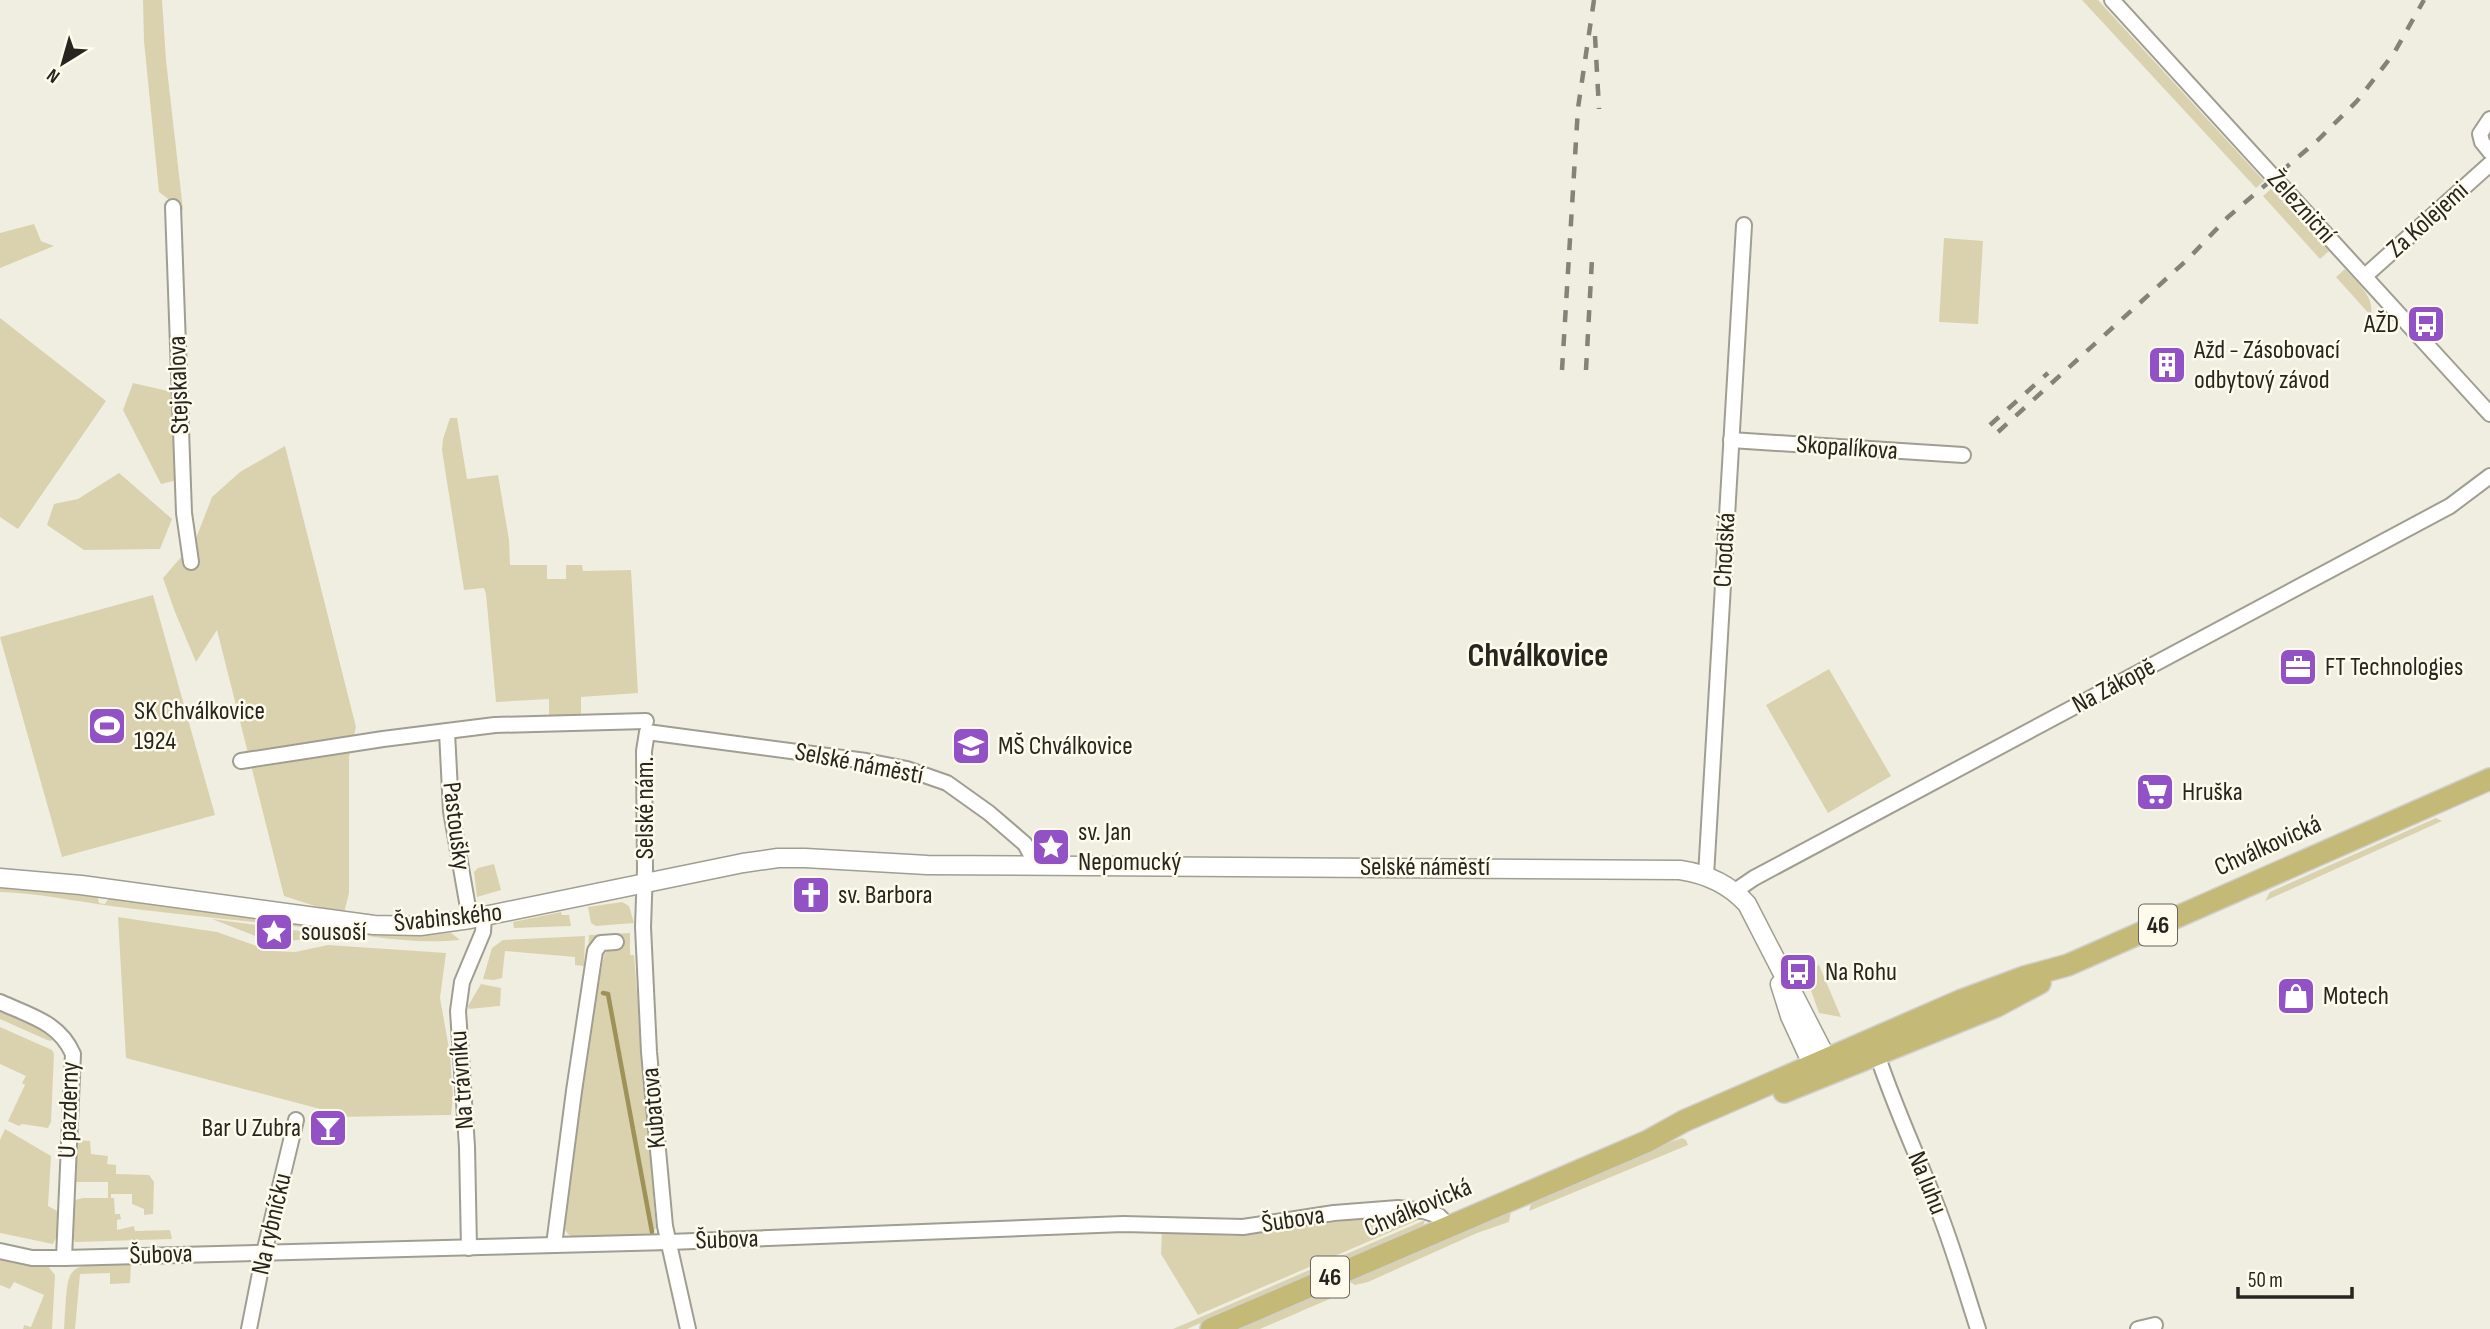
<svg xmlns="http://www.w3.org/2000/svg" width="2490" height="1329" viewBox="0 0 2490 1329" font-family="'Sofia Sans Condensed',sans-serif">
	<rect width="100%" height="100%" fill="#f0eee0"/>
	<g fill="#dad2af">
		<polygon points="143,0 162,0 166,60 183,210 159,192 144,41"/>
		<polygon points="2082,0 2098,0 2264,181 2256,188"/>
		<polygon points="2271,189 2329,251 2320,259 2263,196"/>
		<polygon points="34,224 41,241 54,246 0,268 0,233"/>
		<polygon points="1944,238 1983,241 1978,324 1939,322"/>
		<path d="M 2345,269 C 2357,283 2375,296 2371,316 L 2336,277 Z"/>
		<polygon points="0,318 106,401 18,529 0,517"/>
		<polygon points="133,383 172,392 177,480 161,484 123,410"/>
		<polygon points="450,418 457,418 467,479 498,475 509,540 510,565 547,565 547,579 566,579 566,565 582,565 583,571 631,570 638,693 581,697 581,719 549,722 549,699 496,702 486,594 484,588 464,590 442,450 443,439"/>
		<polygon points="285,446 356,727 349,757 349,893 344,913 315,906 284,896 217,630 196,662 175,612 163,578 195,541 212,497 240,472"/>
		<polygon points="119,473 172,519 160,549 84,550 47,525 54,504 78,499"/>
		<polygon points="153,595 215,815 62,857 0,637"/>
		<polygon points="1829,669 1891,776 1828,813 1766,705"/>
		<polygon points="2436,818 2442,821 2265,901 2270,892"/>
		<polygon points="494,864 501,890 477,897 474,872 478,868"/>
		<path d="M 0,885 L 97,894 L 99,903 L 105,904 L 110,896 L 114,896 L 354,932 L 395,935 L 451,933 L 460,940 C 411,945 365,935 317,929 C 248,921 179,915 111,906 C 73,901 38,893 0,892 Z"/>
		<polygon points="622,902 629,906 634,923 596,926 591,923 588,907"/>
		<polygon points="561,912 562,915 569,915 571,926 514,928 513,922"/>
		<polygon points="118,917 217,932 271,951 295,952 328,945 446,953 440,998 450,1054 453,1098 451,1115 333,1117 324,1110 126,1058"/>
		<polygon points="212,919 338,936 287,941 280,935 274,934 270,937 273,943"/>
		<polygon points="630,933 630,955 634,955 656,1228 647,1238 577,1238 569,1235 561,1225 585,1053 604,955 618,938 593,938 589,971 587,971 589,935"/>
		<polygon points="585,936 584,966 575,965 575,957 505,951 502,978 494,980 483,979 492,948 503,940"/>
		<polygon points="1819,965 1841,1017 1819,1013 1808,982 1812,980 1808,972 1804,973 1803,971"/>
		<polygon points="481,984 501,988 500,1006 469,1009 468,1006"/>
		<polygon points="0,1009 52,1032 54,1037 51,1041 47,1040 0,1019"/>
		<polygon points="0,1027 52,1050 54,1054 51,1122 48,1128 22,1124 19,1126 8,1121 25,1085 22,1083 26,1076 0,1064"/>
		<polygon points="5,1129 51,1156 48,1206 59,1212 57,1236 53,1244 0,1233 0,1140"/>
		<polygon points="1682,1138 1686,1140 1688,1145 1529,1211 1532,1201 1629,1157"/>
		<polygon points="79,1140 90,1141 91,1154 108,1156 107,1164 116,1165 116,1174 149,1175 154,1182 153,1214 144,1215 144,1209 132,1204 132,1194 111,1194 111,1198 114,1198 115,1214 120,1214 121,1219 117,1220 117,1230 134,1226 135,1231 170,1230 172,1239 75,1242 72,1235 75,1200 83,1198 108,1198 108,1182 76,1182 77,1143"/>
		<polygon points="1511,1211 1509,1222 1477,1233 1368,1282 1355,1285 1348,1281"/>
		<path d="M 1411,1212 L 1423,1218 L 1198,1315 L 1161,1254 L 1162,1229 C 1189,1232 1216,1237 1244,1235 C 1300,1230 1355,1217 1411,1212 Z"/>
		<polygon points="1425,1220 1424,1224 1417,1229 1187,1329 1173,1329"/>
		<polygon points="0,1257 20,1263 47,1265 55,1275 52,1329 23,1329 24,1325 31,1327 44,1295 14,1282 10,1289 0,1285"/>
		<path d="M 131,1263 L 130,1283 L 110,1284 L 110,1273 L 80,1274 L 75,1329 L 64,1329 C 69,1261 61,1265 131,1263 Z"/>
		<polygon points="1334,1286 1337,1292 1334,1297 1260,1329 1233,1329"/>
	</g>
	<g fill="none" stroke-linecap="round" stroke-linejoin="round">
		<polyline stroke="#9e925a" stroke-width="4.5" points="603,993 608,994 652,1232"/>
		<defs>
			<g id="minor">
				<polyline points="2112,0 2490,414"/>
				<polyline points="2490,119 2480,134 2482,142 2490,152"/>
				<polyline points="173,207 184,513 191,562"/>
				<polyline points="2365,276 2490,164"/>
				<polyline points="1731,440 1963,455"/>
				<polyline points="447,732 451,811 470,919"/>
				<polyline points="241,761 383,739 495,725 646,721"/>
				<polyline points="1706,876 1744,225"/>
				<polyline points="1735,891 1754,878 2450,506 2490,476"/>
				<path d="M 0,1002 C 30,1016 59,1022 73,1054 L 64,1258"/>
				<path d="M 1875,1048 C 1893,1105 1920,1160 1941,1217 C 1955,1254 1966,1292 1978,1329"/>
				<polyline points="554,1245 574,1091 595,951 601,943 616,942"/>
				<polyline points="469,1248 467,1147 458,1011 462,982 483,932 484,917"/>
				<polyline points="0,1251 32,1258 64,1258 669,1242 1123,1224 1243,1227 1334,1213 1398,1208 1424,1211 1439,1216 1449,1226"/>
				<polyline points="249,1329 264,1253 296,1120"/>
				<polyline points="688,1329 665,1226 649,1052 643,927 645,869 644,751 647,732 866,761 907,769 947,783 989,813 1025,844 1037,866"/>
				<polyline points="2138,1329 2155,1325"/>
			</g>
			<g id="tertiary">
				<path d="M 0,878 L 81,885 L 374,925 L 420,926 L 470,919 L 743,863 L 778,858 L 805,858 L 927,865 L 1680,870 C 1707,874 1729,884 1747,904 L 1832,1069"/>
				<polyline points="1780,984 1790,1016 1818,1077"/>
			</g>
			<g id="primary">
				<polyline points="1784,1092 1997,1006 2040,983"/>
				<polyline points="1211,1329 1648,1141 1684,1121 1962,1000 2024,977 2068,965 2490,779"/>
			</g>
		</defs>
		<use href="#minor" stroke="#a09e91" stroke-width="18"/>
		<use href="#tertiary" stroke="#a09e91" stroke-width="21"/>
		<use href="#primary" stroke="#cfcfce" stroke-width="24"/>
		<use href="#minor" stroke="#fff" stroke-width="14"/>
		<use href="#tertiary" stroke="#fff" stroke-width="18"/>
		<use href="#primary" stroke="#c5b977" stroke-width="21"/>
		<g stroke="#848279" stroke-width="4.5" stroke-dasharray="12 12" stroke-linecap="butt">
			<polyline points="1595,36 1599,109"/>
			<polyline points="1562,370 1578,108 1594,0"/>
			<polyline points="1586,370 1592,259"/>
			<polyline points="1990,425 2048,373"/>
			<polyline points="1998,432 2188,259 2228,217 2318,140 2357,101 2394,53 2424,0"/>
		</g>
	</g>
	<defs>
		<symbol id="bus-square" viewBox="-11 -11 22 22"><rect x="-9" y="-9" width="18" height="18" rx="4" fill="#9351c6" stroke="#fefbed"/><path d="M-5-6H5V4H4V6H2V4H-2V6H-4V4H-5ZM-3.5-4V0h7V-4ZM-3.5 1.2v1.5H-2V1.2ZM2 1.2v1.5H3.5V1.2Z" fill="#fff"/></symbol>
		<symbol id="building-square" viewBox="-11 -11 22 22"><rect x="-9" y="-9" width="18" height="18" rx="4" fill="#9351c6" stroke="#fefbed"/><path d="M-4-6H4V6H1V3H-1V6H-4ZM-2.5-4.3h1.7v1.8h-1.7ZM.8-4.3h1.7v1.8H.8ZM-2.5-1h1.7V.8h-1.7ZM.8-1h1.7V.8H.8Z" fill="#fff"/></symbol>
		<symbol id="office-square" viewBox="-11 -11 22 22"><rect x="-9" y="-9" width="18" height="18" rx="4" fill="#9351c6" stroke="#fefbed"/><path d="M-6-3h4V-5.5h4V-3h4V5H-6ZM-1-4.5V-3h2v-1.5ZM-6 0V1H6V0Z" fill="#fff"/></symbol>
		<symbol id="stadium-square" viewBox="-11 -11 22 22"><rect x="-9" y="-9" width="18" height="18" rx="4" fill="#9351c6" stroke="#fefbed"/><path d="M0-5a6.5 5 0 1 0 0 10a6.5 5 0 1 0 0-10ZM-3.5-1.8h7v3.6h-7Z" fill="#fff"/></symbol>
		<symbol id="school-square" viewBox="-11 -11 22 22"><rect x="-9" y="-9" width="18" height="18" rx="4" fill="#9351c6" stroke="#fefbed"/><path d="M0-5L7-2L0 1L-7-2ZM-4 1L0 2.5L4 1V4Q0 6-4 4Z" fill="#fff"/></symbol>
		<symbol id="supermarket-square" viewBox="-11 -11 22 22"><rect x="-9" y="-9" width="18" height="18" rx="4" fill="#9351c6" stroke="#fefbed"/><path d="M-6-5.5h2.5l.6 2H6L4.5 2H-2.5L-4.4-4H-6ZM-1.5 3.2a1.3 1.3 0 1 0 .1 0ZM3 3.2a1.3 1.3 0 1 0 .1 0Z" fill="#fff"/></symbol>
		<symbol id="sight-square" viewBox="-11 -11 22 22"><rect x="-9" y="-9" width="18" height="18" rx="4" fill="#9351c6" stroke="#fefbed"/><path d="M0-6L1.8-2.2L6-1.7L2.9 1.2L3.7 5.4L0 3.3L-3.7 5.4L-2.9 1.2L-6-1.7L-1.8-2.2Z" fill="#fff"/></symbol>
		<symbol id="church-square" viewBox="-11 -11 22 22"><rect x="-9" y="-9" width="18" height="18" rx="4" fill="#9351c6" stroke="#fefbed"/><path d="M-1.2-6h2.4v3.5h3.3v2.4h-3.3V6h-2.4V-.1h-3.3v-2.4h3.3Z" fill="#fff"/></symbol>
		<symbol id="shop-square" viewBox="-11 -11 22 22"><rect x="-9" y="-9" width="18" height="18" rx="4" fill="#9351c6" stroke="#fefbed"/><path d="M-5-2.5h2.3a2.7 3.5 0 0 1 5.4 0H5L5.5 6h-11ZM-1.5-2.5h3a1.5 2.3 0 0 0-3 0Z" fill="#fff"/></symbol>
		<symbol id="bar-square" viewBox="-11 -11 22 22"><rect x="-9" y="-9" width="18" height="18" rx="4" fill="#9351c6" stroke="#fefbed"/><path d="M-6-5H6L.8 .8V4.5H3.5V6h-7V4.5H-.8V.8Z" fill="#fff"/></symbol>
	</defs>
	<g fill-rule="evenodd">
		<use href="#bus-square" x="2404" y="302" width="44" height="44"/>
		<use href="#building-square" x="2145" y="343" width="44" height="44"/>
		<use href="#office-square" x="2276" y="645" width="44" height="44"/>
		<use href="#stadium-square" x="85" y="704" width="44" height="44"/>
		<use href="#school-square" x="949" y="724" width="44" height="44"/>
		<use href="#supermarket-square" x="2133" y="770" width="44" height="44"/>
		<use href="#sight-square" x="1029" y="825" width="44" height="44"/>
		<use href="#church-square" x="789" y="873" width="44" height="44"/>
		<use href="#sight-square" x="252" y="910" width="44" height="44"/>
		<use href="#bus-square" x="1776" y="950" width="44" height="44"/>
		<use href="#shop-square" x="2274" y="974" width="44" height="44"/>
		<use href="#bar-square" x="306" y="1106" width="44" height="44"/>
	</g>
	<g text-anchor="middle" dominant-baseline="central" stroke-width="5" stroke-linejoin="round" paint-order="stroke">
		<g fill="#fefbed" stroke="#67655e" stroke-width="2">
			<rect x="2139" y="904.5" width="38" height="41" rx="5"/>
			<rect x="1311" y="1256.5" width="38" height="41" rx="5"/>
		</g>
		<g font-size="24" font-weight="bold" fill="#262520">
			<text x="2158" y="925">46</text>
			<text x="1330" y="1277">46</text>
		</g>
		<g font-size="26" fill="#262520" stroke="#fefbed">
			<text transform="translate(2301 207) rotate(48)">Železniční</text>
			<text transform="translate(2428 220) rotate(-42)">Za Kolejemi</text>
			<text transform="translate(179 385) rotate(-92)">Stejskalova</text>
			<text transform="translate(1847 448) rotate(4)">Skopalíkova</text>
			<text transform="translate(1725 550) rotate(-87)">Chodská</text>
			<text transform="translate(2114 686) rotate(-28)">Na Zákopě</text>
			<text transform="translate(859 764) rotate(11)">Selské náměstí</text>
			<text transform="translate(645 808) rotate(-90)">Selské nám.</text>
			<text transform="translate(456 826) rotate(83)">Pastoušky</text>
			<text transform="translate(2268 846) rotate(-24)">Chválkovická</text>
			<text x="1425" y="867">Selské náměstí</text>
			<text transform="translate(448 918) rotate(-6)">Švabinského</text>
			<text transform="translate(462 1080) rotate(-94)">Na trávníku</text>
			<text transform="translate(654 1108) rotate(-95)">Kubatova</text>
			<text transform="translate(69 1110) rotate(-88)">U pazderny</text>
			<text transform="translate(1927 1183) rotate(68)">Na luhu</text>
			<text transform="translate(1418 1208) rotate(-23)">Chválkovická</text>
			<text transform="translate(1293 1220) rotate(-9)">Šubova</text>
			<text transform="translate(272 1224) rotate(-77)">Na rybníčku</text>
			<text transform="translate(727 1240) rotate(-2)">Šubova</text>
			<text transform="translate(161 1255) rotate(-2)">Šubova</text>
		</g>
		<g font-size="26" fill="#262520" stroke="#fefbed" text-anchor="start">
			<text x="2399" y="324" text-anchor="end">AŽD</text>
			<text x="2194" y="350">Ažd - Zásobovací<tspan x="2194" dy="30">odbytový závod</tspan></text>
			<text x="2325" y="667">FT Technologies</text>
			<text x="134" y="711">SK Chválkovice<tspan x="134" dy="30">1924</tspan></text>
			<text x="998" y="746">MŠ Chválkovice</text>
			<text x="2182" y="792">Hruška</text>
			<text x="1078" y="832">sv. Jan<tspan x="1078" dy="30">Nepomucký</tspan></text>
			<text x="838" y="895">sv. Barbora</text>
			<text x="301" y="932">sousoší</text>
			<text x="1825" y="972">Na Rohu</text>
			<text x="2323" y="996">Motech</text>
			<text x="301" y="1128" text-anchor="end">Bar U Zubra</text>
		</g>
		<g font-size="33" font-weight="bold" fill="#262520" stroke="#fefbed">
			<text x="1538" y="656">Chválkovice</text>
		</g>
	</g>
	<g transform="translate(63 63) rotate(217)" stroke="#fefbed" stroke-width="5" paint-order="stroke">
	<path d="M0-5L12 26L0 18L-12 26Z" fill="#262520"/>
	<text y="-10" font-size="19" font-weight="bold" text-anchor="middle" fill="#262520">N</text>
	</g>
	<path d="M2238 1287v10h114v-10" fill="none" stroke="#262520" stroke-width="3.5"/>
	<text x="2248" y="1287" font-size="21" fill="#262520" stroke="#fefbed" stroke-width="5" paint-order="stroke">50 m</text>
</svg>
